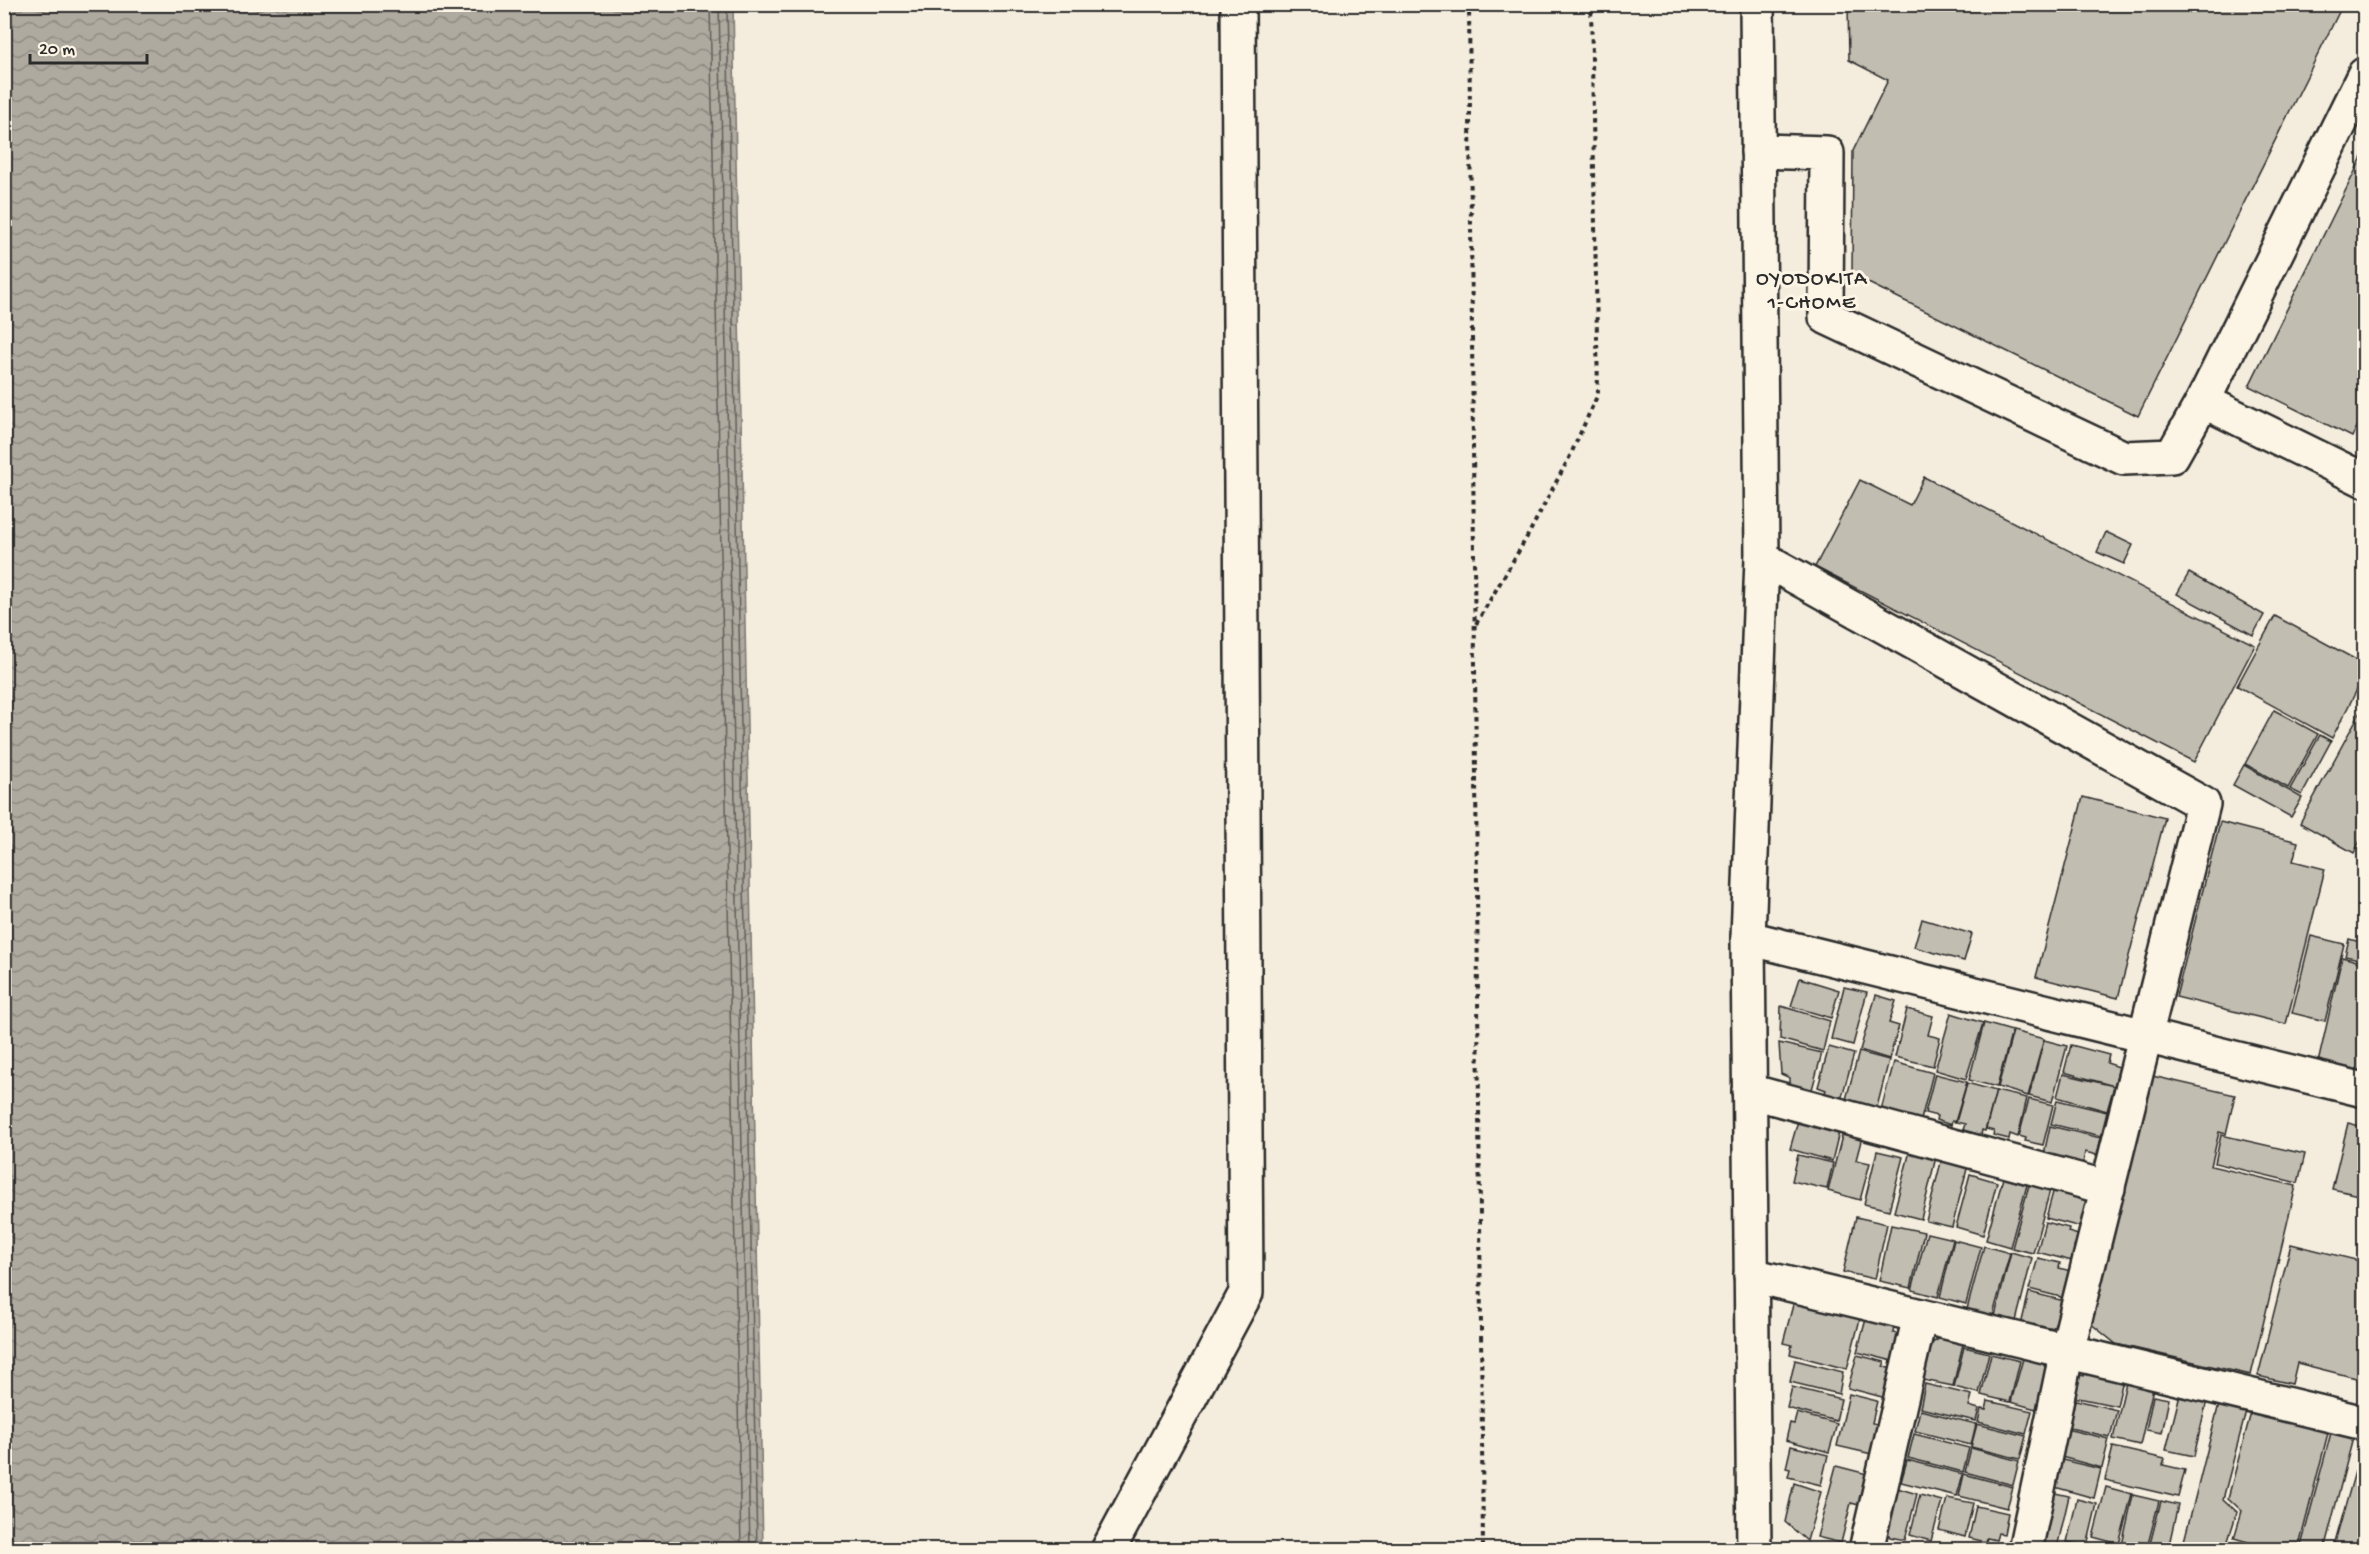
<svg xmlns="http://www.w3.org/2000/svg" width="2369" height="1554" viewBox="0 0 2369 1554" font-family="'Gochi Hand',sans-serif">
	<defs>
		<pattern id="water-waves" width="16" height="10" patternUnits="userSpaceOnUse" patternTransform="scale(1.5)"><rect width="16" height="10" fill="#afaaa0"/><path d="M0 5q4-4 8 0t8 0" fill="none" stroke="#8f8b83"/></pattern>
	</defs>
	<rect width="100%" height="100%" fill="#f4edde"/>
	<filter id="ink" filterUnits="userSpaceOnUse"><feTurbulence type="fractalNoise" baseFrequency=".0167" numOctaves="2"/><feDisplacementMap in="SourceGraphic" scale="12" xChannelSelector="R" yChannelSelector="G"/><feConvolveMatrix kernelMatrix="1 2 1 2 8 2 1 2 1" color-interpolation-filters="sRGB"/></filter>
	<g filter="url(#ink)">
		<polygon fill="url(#water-waves)" stroke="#7a7771" stroke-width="1.5" points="5,4 733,5 763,1549 5,1549"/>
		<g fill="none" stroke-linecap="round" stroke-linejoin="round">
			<g stroke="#605e5a" stroke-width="1.5">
				<polyline points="710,4 741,1550"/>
				<polyline points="719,4 750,1550"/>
				<polyline points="727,4 757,1550"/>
			</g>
		</g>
		<g fill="#c2bdb1" stroke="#2b2b2b" stroke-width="1.5">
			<polygon points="1848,4 2343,4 2138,416 1852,275 1853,151 1888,80 1849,60"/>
			<polygon points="2364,153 2364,413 2352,437 2249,386"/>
			<polygon points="1924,477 2255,645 2194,762 1815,567 1860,480 1910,505"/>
			<polygon points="2106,532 2133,545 2124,564 2097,552"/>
			<polygon points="2189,573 2264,615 2253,635 2177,594"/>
			<polygon points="2275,616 2364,664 2364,676 2332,738 2237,686"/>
			<polygon points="2364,705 2364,833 2354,853 2300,823"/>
			<polygon points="2274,710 2318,734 2288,788 2245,764"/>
			<polygon points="2320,735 2331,741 2302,795 2290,789"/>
			<polygon points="2244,765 2302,798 2291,817 2233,785"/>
			<polygon points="2083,797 2165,818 2118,998 2036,977"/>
			<polygon points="2220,822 2298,842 2293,861 2325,869 2286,1024 2176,997"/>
			<polygon points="1922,919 1972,934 1964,961 1914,947"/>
			<polygon points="2311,936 2344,944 2325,1021 2292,1013"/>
			<polygon points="2349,939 2364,943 2364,960 2345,956"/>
			<polygon points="2342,957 2364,963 2364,1074 2318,1063"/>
			<polygon points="1800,978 1839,990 1831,1018 1791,1006"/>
			<polygon points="1844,987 1867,992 1853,1045 1831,1039"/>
			<polygon points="1876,995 1896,1001 1889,1023 1899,1026 1889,1059 1860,1050"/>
			<polygon points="1781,1006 1830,1021 1823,1051 1780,1039"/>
			<polygon points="1907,1009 1933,1016 1928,1035 1940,1038 1933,1066 1895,1057"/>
			<polygon points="1951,1013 1983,1023 1966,1079 1935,1070"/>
			<polygon points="1984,1023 2012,1031 1997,1087 1969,1080"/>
			<polygon points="2013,1031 2044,1039 2028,1096 1998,1087"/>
			<polygon points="2044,1040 2067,1046 2052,1102 2029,1096"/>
			<polygon points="1779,1043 1822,1053 1811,1093 1790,1087 1790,1078 1781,1074"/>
			<polygon points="2071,1045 2109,1055 2107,1063 2119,1067 2114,1086 2064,1072"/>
			<polygon points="1829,1047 1854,1054 1841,1100 1824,1095 1826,1090 1818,1087"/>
			<polygon points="1859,1052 1889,1060 1876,1111 1845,1103"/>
			<polygon points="1894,1062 1933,1073 1921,1120 1881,1110"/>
			<polygon points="1935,1074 1967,1082 1955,1122 1952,1121 1951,1125 1936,1120 1937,1116 1925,1113"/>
			<polygon points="2063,1074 2114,1086 2107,1111 2057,1097"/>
			<polygon points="2148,1075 2235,1095 2226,1134 2219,1132 2211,1166 2296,1186 2251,1375 2116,1344 2090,1323"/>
			<polygon points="1967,1083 1996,1091 1985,1131 1982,1130 1981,1135 1963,1130 1965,1124 1956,1122"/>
			<polygon points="1996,1091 2027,1098 2018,1137 2010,1134 2009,1139 1993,1135 1994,1131 1986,1129"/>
			<polygon points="2029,1099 2053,1105 2043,1145 2025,1141 2026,1138 2019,1136"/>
			<polygon points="2057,1100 2107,1112 2101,1136 2051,1124"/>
			<polygon points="1798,1121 1839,1132 1832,1161 1790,1149"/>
			<polygon points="2348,1123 2364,1127 2364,1196 2332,1189"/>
			<polygon points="2050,1126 2101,1138 2097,1155 2085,1152 2083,1163 2044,1154"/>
			<polygon points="1843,1132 1862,1137 1856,1160 1870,1163 1860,1200 1828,1191"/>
			<polygon points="2221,1135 2305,1154 2298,1183 2215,1163"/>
			<polygon points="1877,1151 1903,1157 1889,1210 1864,1204"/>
			<polygon points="1910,1151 1936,1157 1921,1219 1894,1212"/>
			<polygon points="1798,1155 1833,1163 1827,1189 1792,1181"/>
			<polygon points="1942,1158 1968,1165 1952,1227 1926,1221"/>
			<polygon points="1970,1174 1997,1182 1983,1235 1956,1227"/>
			<polygon points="2003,1178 2027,1185 2010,1247 1986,1240"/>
			<polygon points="2029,1185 2050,1190 2033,1253 2012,1248"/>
			<polygon points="2055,1185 2081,1192 2089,1201 2081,1227 2046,1218"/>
			<polygon points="1856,1217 1887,1224 1875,1279 1843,1272"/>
			<polygon points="2045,1222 2069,1228 2068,1232 2082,1236 2076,1262 2037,1252"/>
			<polygon points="1891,1225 1924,1232 1911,1288 1879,1281"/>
			<polygon points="1927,1233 1953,1239 1938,1297 1912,1290"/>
			<polygon points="1954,1240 1981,1247 1966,1304 1940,1297"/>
			<polygon points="2291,1244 2364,1262 2364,1380 2297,1363 2292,1384 2258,1376"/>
			<polygon points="1984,1246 2010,1253 1993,1315 1967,1309"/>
			<polygon points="2011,1252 2032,1258 2016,1321 1995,1316"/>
			<polygon points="2038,1258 2060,1263 2059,1268 2071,1271 2065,1298 2029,1289"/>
			<polygon points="2029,1292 2064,1301 2058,1325 2044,1331 2021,1325"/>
			<polygon points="1794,1301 1860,1319 1847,1369 1790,1354 1792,1345 1783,1343"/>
			<polygon points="1866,1319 1894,1326 1893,1333 1904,1335 1897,1362 1857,1352"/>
			<polygon points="1945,1335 1964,1340 1953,1386 1923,1380 1932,1343"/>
			<polygon points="1964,1347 1989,1353 1979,1393 1954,1387"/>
			<polygon points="1991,1354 2020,1361 2010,1402 1981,1395"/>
			<polygon points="1857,1355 1885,1362 1883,1367 1894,1369 1886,1398 1848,1388"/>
			<polygon points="2024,1355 2038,1358 2047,1369 2036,1409 2011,1402"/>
			<polygon points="1795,1360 1843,1372 1839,1394 1790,1382"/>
			<polygon points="2086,1371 2124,1375 2117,1406 2069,1396 2075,1374 2084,1376"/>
			<polygon points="2127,1378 2154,1384 2140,1445 2113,1439"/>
			<polygon points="1925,1384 1972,1395 1969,1406 1979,1409 1976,1421 1920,1408"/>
			<polygon points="1792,1387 1841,1399 1836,1421 1787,1408"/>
			<polygon points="1849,1394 1877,1401 1872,1423 1878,1424 1872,1454 1837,1446"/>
			<polygon points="2180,1394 2207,1400 2194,1456 2166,1450"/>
			<polygon points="2153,1396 2169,1399 2162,1433 2146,1430"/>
			<polygon points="2068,1398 2117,1410 2110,1437 2061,1426"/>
			<polygon points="2220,1400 2247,1408 2223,1499 2237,1512 2226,1547 2183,1545"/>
			<polygon points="1988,1401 2032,1411 2026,1434 1978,1422 1981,1409 1986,1410"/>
			<polygon points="2252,1409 2329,1429 2298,1550 2276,1550 2234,1538 2242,1511 2228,1498"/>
			<polygon points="1920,1410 1976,1424 1971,1445 1915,1431"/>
			<polygon points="1797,1413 1837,1424 1829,1452 1786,1440 1790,1423 1794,1424"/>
			<polygon points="1977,1424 2026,1436 2020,1459 1971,1447"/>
			<polygon points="2066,1429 2109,1439 2102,1468 2054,1455"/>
			<polygon points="2332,1429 2354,1434 2324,1550 2300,1550"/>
			<polygon points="1914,1434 1969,1448 1963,1472 1908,1458"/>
			<polygon points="2363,1443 2364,1443 2364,1550 2333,1550"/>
			<polygon points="1791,1446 1828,1455 1821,1485 1788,1477 1790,1469 1786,1468"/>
			<polygon points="2113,1447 2165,1459 2163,1465 2185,1470 2178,1497 2105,1480"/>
			<polygon points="1971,1448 2019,1461 2013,1485 1965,1472"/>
			<polygon points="2058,1459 2101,1469 2094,1498 2051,1486"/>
			<polygon points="1907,1460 1963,1474 1957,1496 1901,1482"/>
			<polygon points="1836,1466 1871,1475 1863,1506 1851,1503 1841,1543 1817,1537"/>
			<polygon points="1964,1474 2013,1487 2007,1508 1959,1496"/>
			<polygon points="1794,1483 1821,1492 1807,1541 1785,1522"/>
			<polygon points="1894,1487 1917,1494 1905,1540 1890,1537 1884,1526"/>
			<polygon points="2106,1487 2132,1494 2119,1544 2093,1537"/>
			<polygon points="2046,1491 2069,1496 2057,1548 2046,1545 2037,1531"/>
			<polygon points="1920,1495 1942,1501 1931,1541 1910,1535"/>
			<polygon points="2133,1495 2159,1501 2148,1544 2138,1542 2137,1548 2122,1545"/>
			<polygon points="1947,1498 1973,1503 1965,1537 1939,1530"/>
			<polygon points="2077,1499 2097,1504 2087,1546 2067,1542"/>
			<polygon points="2161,1501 2178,1505 2168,1549 2150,1544"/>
			<polygon points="1976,1506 2008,1513 2004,1534 1998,1533 1996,1540 1987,1538 1986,1542 1969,1538"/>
		</g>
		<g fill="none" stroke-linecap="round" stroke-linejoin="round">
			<defs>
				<g id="minor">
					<polyline points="1758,151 1827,153 1826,317 2124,458 2172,456 2203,401 2364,75"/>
					<polyline points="2203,401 2364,480"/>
					<polyline points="1762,558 2203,804 2067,1351 2025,1550"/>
					<polyline points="1748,938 2364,1090"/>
					<polyline points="1749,1091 2108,1188"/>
					<polyline points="1751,1275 2364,1423"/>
					<polyline points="1108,1550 1246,1293 1238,4"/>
					<polyline points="1754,1550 1748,938 1762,558 1757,4"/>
					<polyline points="1866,1550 1920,1316"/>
				</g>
			</defs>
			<use href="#minor" stroke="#2b2b2b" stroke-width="38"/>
			<g stroke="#2b2b2b" stroke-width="4" stroke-dasharray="4.5 4.5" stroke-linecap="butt">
				<polyline points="1469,4 1483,1550"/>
				<polyline points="1476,624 1527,537 1570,456 1598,394 1591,4"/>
			</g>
			<use href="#minor" stroke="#fcf5e5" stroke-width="33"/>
		</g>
	</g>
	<g text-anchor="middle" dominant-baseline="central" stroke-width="6" stroke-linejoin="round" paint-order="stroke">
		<g font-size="21" letter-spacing="1.5" fill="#2b2b2b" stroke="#fcf5e5">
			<text x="1812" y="280">OYODOKITA<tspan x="1812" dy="24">1-CHOME</tspan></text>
		</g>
	</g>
	<rect width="2369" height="1554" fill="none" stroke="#fcf5e5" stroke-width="24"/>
	<rect x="12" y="12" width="2345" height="1530" fill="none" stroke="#2b2b2b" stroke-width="2" filter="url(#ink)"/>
	<path d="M30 54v9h117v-9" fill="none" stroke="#2b2b2b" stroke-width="3"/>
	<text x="39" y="54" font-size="18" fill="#2b2b2b" stroke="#fcf5e5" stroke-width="4.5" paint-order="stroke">20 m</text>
</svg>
